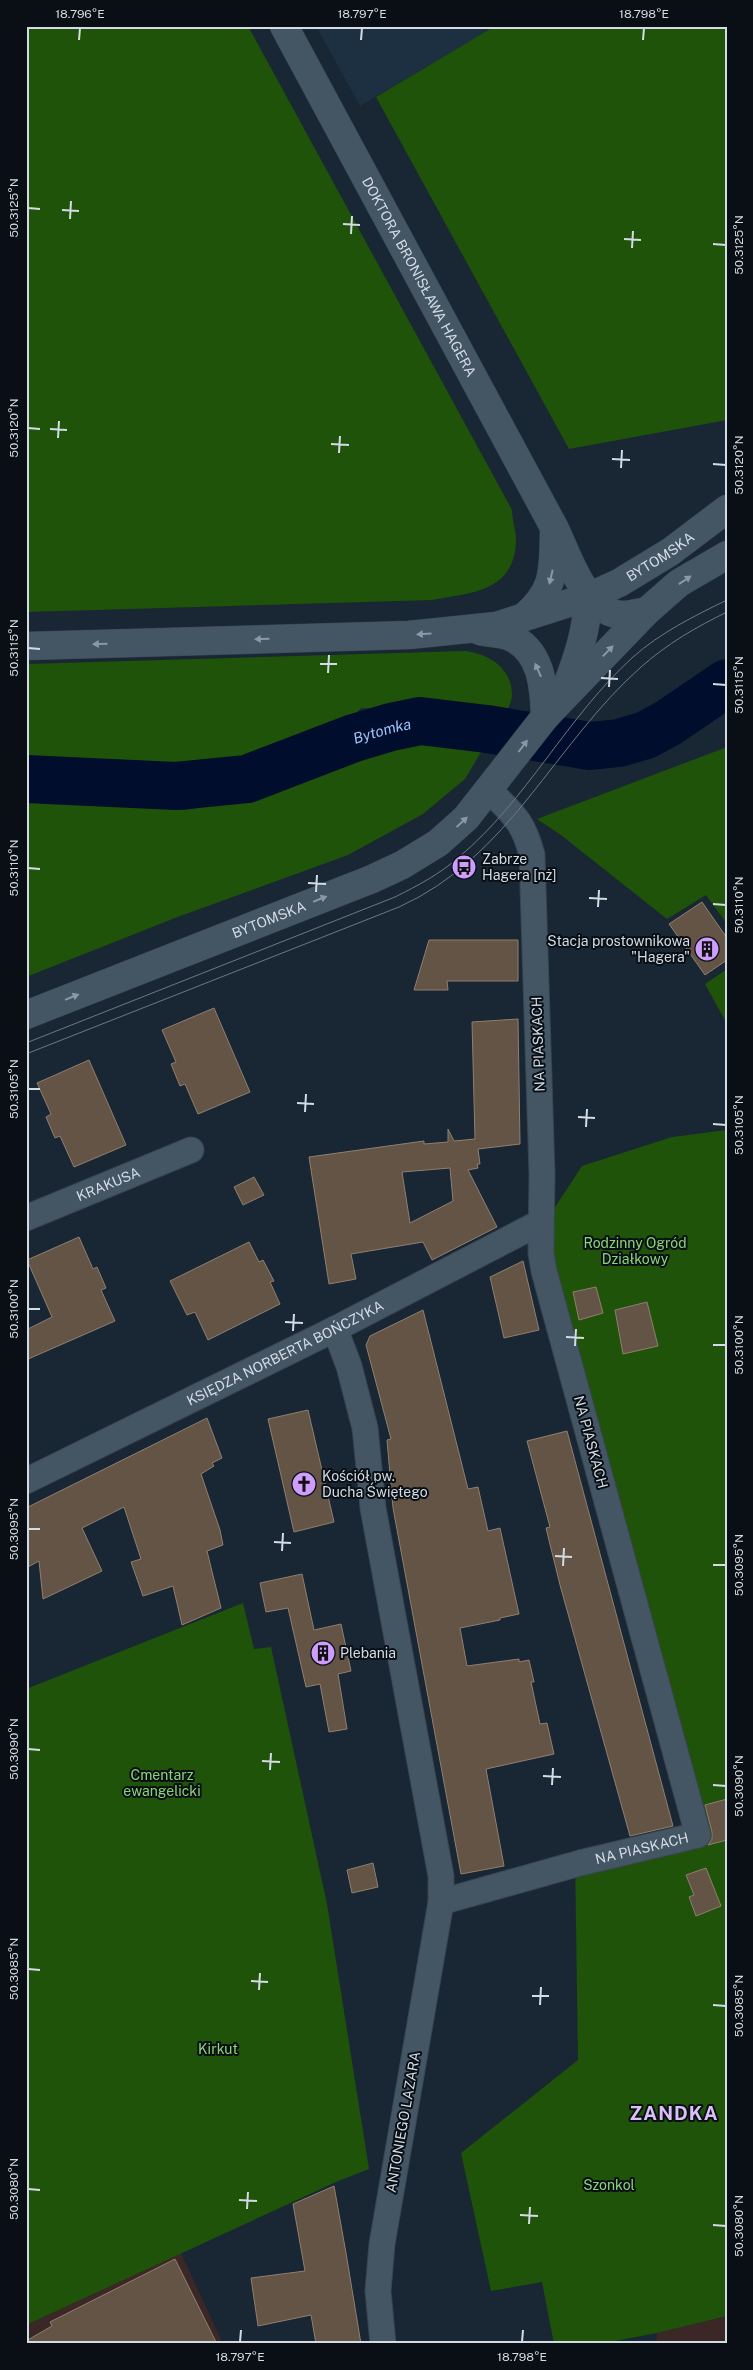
<svg xmlns="http://www.w3.org/2000/svg" width="753" height="2370" viewBox="0 0 753 2370" font-family="'Public Sans',sans-serif">
	<rect width="100%" height="100%" fill="#182733"/>
	<polygon fill="#1c3041" points="316,26 495,26 360,106"/>
	<g fill="#3a2726">
		<polygon points="181,2253 223,2344 33,2344 26,2325"/>
		<polygon points="727,2316 727,2344 656,2344 657,2333"/>
	</g>
	<g fill="#1f5309">
		<path d="M 26,26 L 248,26 L 512,510 C 512,520 516,530 516,540 C 515,592 471,593 432,600 L 26,612 Z"/>
		<polygon points="495,26 727,26 727,420 569,449 376,97"/>
		<path d="M 465,651 C 489,654 512,668 512,695 C 512,701 508,708 506,713 L 361,708 L 331,740 L 271,763 L 191,775 L 93,774 L 26,768 L 26,664 Z"/>
		<polygon points="392,736 484,747 465,779 423,814 348,855 175,918 26,977 26,796 185,810 273,795 317,776"/>
		<polygon points="727,747 727,924 706,895 667,919 561,835 537,819"/>
		<polygon points="727,969 727,1024 705,984"/>
		<polygon points="727,1130 727,2316 657,2333 599,2344 554,2344 542,2282 491,2291 461,2153 578,2060 575,1856 702,1826 536,1236 582,1166 672,1137"/>
		<polygon points="243,1603 254,1649 271,1647 327,1904 369,2169 336,2182 26,2325 26,1689"/>
	</g>
	<g fill="none" stroke-linecap="round" stroke-linejoin="round">
		<path stroke="#000d2c" stroke-width="48" id="s1" d="M 26,779 L 176,786 L 247,779 L 354,738 L 391,727 L 420,721 L 487,729 L 590,746 L 619,743 L 646,735 L 668,723 L 727,683"/>
	</g>
	<g fill="#645446" stroke="#907f70" fill-rule="evenodd">
		<polygon points="702,902 727,938 727,960 705,975 669,924"/>
		<polygon points="429,940 518,940 518,981 447,981 448,990 414,990"/>
		<polygon points="214,1008 250,1092 198,1114 185,1084 180,1086 171,1064 176,1062 162,1030"/>
		<path d="M 518,1019 L 520,1144 L 478,1149 L 480,1164 L 477,1164 L 478,1168 L 468,1170 L 497,1227 L 432,1260 L 423,1242 L 351,1254 L 356,1279 L 329,1284 L 309,1157 L 424,1141 L 424,1144 L 448,1142 L 448,1129 L 454,1141 L 475,1139 L 472,1022 ZM 450,1168 L 453,1201 L 410,1223 L 402,1172 Z"/>
		<polygon points="89,1060 126,1145 74,1167 60,1136 55,1138 46,1117 51,1114 37,1083"/>
		<polygon points="254,1177 264,1195 243,1205 234,1187"/>
		<polygon points="79,1237 93,1269 97,1267 106,1288 101,1290 115,1321 26,1360 26,1330 52,1317 27,1260"/>
		<polygon points="249,1242 259,1262 263,1260 274,1281 270,1282 280,1304 208,1340 195,1312 187,1315 170,1281"/>
		<polygon points="523,1261 539,1330 504,1338 490,1277"/>
		<polygon points="596,1287 603,1313 579,1320 573,1292"/>
		<polygon points="647,1302 658,1346 623,1354 615,1310"/>
		<polygon points="423,1310 468,1489 478,1487 488,1531 500,1528 519,1614 500,1618 500,1620 460,1628 467,1666 519,1659 519,1662 529,1660 534,1682 531,1682 540,1724 547,1723 554,1754 486,1769 504,1866 461,1874 393,1508 387,1440 391,1439 366,1345 370,1336"/>
		<polygon points="308,1410 334,1522 294,1532 268,1419"/>
		<polygon points="207,1418 222,1458 212,1463 214,1466 201,1474 220,1530 223,1545 207,1551 221,1608 182,1625 173,1586 143,1596 131,1562 141,1559 124,1507 82,1528 102,1571 43,1599 39,1561 26,1568 26,1508"/>
		<polygon points="567,1431 673,1826 630,1836 560,1585 546,1528 550,1527 527,1441"/>
		<polygon points="302,1574 314,1630 341,1624 351,1671 338,1674 347,1729 329,1732 320,1684 306,1687 288,1608 266,1612 260,1583"/>
		<polygon points="727,1799 727,1840 708,1845 712,1839 712,1832 705,1805"/>
		<polygon points="373,1863 378,1887 352,1893 347,1870"/>
		<polygon points="706,1868 721,1906 696,1916 689,1897 694,1895 686,1875"/>
		<polygon points="334,2186 346,2253 361,2344 316,2344 311,2315 258,2326 251,2278 305,2271 293,2204"/>
		<polygon points="175,2259 217,2344 26,2344 26,2341 52,2326 50,2322"/>
	</g>
	<g fill="none" stroke-linecap="round" stroke-linejoin="round">
		<defs>
			<g id="minor">
				<path id="s2" d="M 26,1218 L 191,1150"/>
				<polyline points="335,1329 349,1366 365,1428 373,1508 441,1876 441,1902 382,2244 378,2291 383,2344"/>
				<path id="s3" d="M 26,1481 L 335,1329 L 541,1222"/>
				<path id="s4" d="M 441,1902 L 580,1863 L 698,1835 L 544,1271 L 541,1253 L 542,1174 L 532,855 C 523,821 514,815 490,791"/>
			</g>
			<g id="tertiary">
				<path id="s5" d="M 284,26 L 555,529 C 569,558 585,614 624,615 C 631,615 640,612 647,611"/>
				<path d="M 524,617 C 555,590 553,572 554,533"/>
				<path d="M 480,631 C 489,633 499,633 508,636 C 542,649 544,687 545,717"/>
				<path id="s6" d="M 26,646 L 409,635 L 496,626 L 588,597 L 619,583 L 670,552 L 727,509"/>
				<path d="M 566,688 C 578,657 587,630 588,597"/>
				<path id="s7" d="M 26,1015 L 372,879 L 402,865 L 438,843 L 466,818 L 545,717 L 647,611 L 679,583 L 727,555"/>
			</g>
		</defs>
		<use href="#minor" stroke="#394450" stroke-width="27"/>
		<use href="#tertiary" stroke="#394450" stroke-width="29"/>
		<use href="#minor" stroke="#445563" stroke-width="25"/>
		<use href="#tertiary" stroke="#445563" stroke-width="28"/>
		<g stroke="#6d7983" stroke-width="1">
			<path d="M 26,1043 L 395,897 C 417,886 440,874 459,857 C 527,800 567,717 633,657 C 660,633 694,616 727,600"/>
			<path d="M 26,1054 L 399,907 C 510,857 554,744 641,667 C 667,644 696,627 727,612"/>
		</g>
	</g>
	<defs><path id="oneway-solid" d="M-6-.8H1V-3.2L6.5 0L1 3.2V.8H-6Z" transform="scale(1.25)"/></defs>
	<g fill="#8c98a4">
		<use href="#oneway-solid" transform="translate(551 577) rotate(103)"/>
		<use href="#oneway-solid" transform="translate(685 580) rotate(-34)"/>
		<use href="#oneway-solid" transform="translate(424 634) rotate(177)"/>
		<use href="#oneway-solid" transform="translate(262 639) rotate(178)"/>
		<use href="#oneway-solid" transform="translate(100 644) rotate(178)"/>
		<use href="#oneway-solid" transform="translate(608 651) rotate(-46)"/>
		<use href="#oneway-solid" transform="translate(538 670) rotate(-114)"/>
		<use href="#oneway-solid" transform="translate(523 746) rotate(-53)"/>
		<use href="#oneway-solid" transform="translate(462 822) rotate(-43)"/>
		<use href="#oneway-solid" transform="translate(320 899) rotate(-22)"/>
		<use href="#oneway-solid" transform="translate(72 997) rotate(-22)"/>
	</g>
	<path fill="none" stroke="#d3dce5" stroke-width="2" d="M 79,40 L 80,28M 361,40 L 362,28M 643,40 L 644,28M 28,208 L 40,209M 62,210 L 79,211M 70,219 L 71,201M 343,224 L 360,225M 351,234 L 352,216M 624,239 L 641,240M 713,244 L 726,245M 632,248 L 633,231M 28,428 L 40,429M 50,429 L 67,430M 58,438 L 59,421M 331,444 L 349,445M 339,453 L 340,436M 612,459 L 630,460M 713,464 L 726,465M 621,468 L 622,450M 28,648 L 40,649M 320,664 L 337,664M 328,673 L 329,655M 601,678 L 618,679M 713,684 L 726,685M 609,687 L 610,670M 28,868 L 40,869M 308,883 L 326,884M 316,892 L 317,875M 589,898 L 607,899M 713,904 L 726,905M 598,907 L 599,890M 28,1089 L 40,1089M 297,1103 L 314,1104M 305,1112 L 306,1094M 578,1117 L 595,1118M 713,1124 L 726,1125M 586,1127 L 587,1109M 28,1309 L 40,1309M 285,1322 L 303,1323M 293,1331 L 294,1314M 566,1337 L 584,1338M 713,1345 L 726,1345M 575,1346 L 576,1329M 28,1529 L 40,1529M 274,1542 L 291,1543M 282,1551 L 283,1533M 555,1556 L 572,1557M 713,1565 L 726,1565M 563,1566 L 564,1548M 28,1749 L 40,1750M 262,1761 L 280,1762M 270,1770 L 271,1753M 543,1776 L 561,1777M 552,1785 L 553,1768M 713,1785 L 726,1786M 28,1969 L 40,1970M 251,1981 L 268,1982M 259,1990 L 260,1973M 532,1996 L 549,1996M 540,2005 L 541,1987M 713,2005 L 726,2006M 28,2189 L 40,2190M 239,2200 L 257,2201M 247,2209 L 248,2192M 520,2215 L 538,2216M 529,2224 L 530,2207M 713,2225 L 726,2226M 240,2342 L 241,2330M 522,2342 L 523,2330"/>
	<defs>
		<symbol id="bus-disc" viewBox="-11 -11 22 22"><circle r="9.5" fill="#cf9dff" stroke="#090f15"/><path d="M-5-6H5V4H4V6H2V4H-2V6H-4V4H-5ZM-3.5-4V0h7V-4ZM-3.5 1.2v1.5H-2V1.2ZM2 1.2v1.5H3.5V1.2Z" fill="#111"/></symbol>
		<symbol id="building-disc" viewBox="-11 -11 22 22"><circle r="9.5" fill="#cf9dff" stroke="#090f15"/><path d="M-4-6H4V6H1V3H-1V6H-4ZM-2.5-4.3h1.7v1.8h-1.7ZM.8-4.3h1.7v1.8H.8ZM-2.5-1h1.7V.8h-1.7ZM.8-1h1.7V.8H.8Z" fill="#111"/></symbol>
		<symbol id="church-disc" viewBox="-11 -11 22 22"><circle r="9.5" fill="#cf9dff" stroke="#090f15"/><path d="M-1.2-6h2.4v3.5h3.3v2.4h-3.3V6h-2.4V-.1h-3.3v-2.4h3.3Z" fill="#111"/></symbol>
	</defs>
	<g fill-rule="evenodd">
		<use href="#bus-disc" x="450" y="853" width="28" height="28"/>
		<use href="#building-disc" x="693" y="935" width="28" height="28"/>
		<use href="#church-disc" x="290" y="1470" width="28" height="28"/>
		<use href="#building-disc" x="309" y="1639" width="28" height="28"/>
	</g>
	<g text-anchor="middle" dominant-baseline="central" stroke-width="4" stroke-linejoin="round" paint-order="stroke">
		<g font-size="14" fill="#d3dce5" stroke="#090f15">
			<text stroke="none"><textPath href="#s5" startOffset="285">DOKTORA BRONISŁAWA HAGERA</textPath></text>
			<text stroke="none"><textPath href="#s6" startOffset="650">BYTOMSKA</textPath></text>
			<text stroke="none"><textPath href="#s7" startOffset="261">BYTOMSKA</textPath></text>
			<text transform="translate(538 1044) rotate(-92)">NA PIASKACH</text>
			<text stroke="none"><textPath href="#s2" startOffset="89">KRAKUSA</textPath></text>
			<text stroke="none"><textPath href="#s3" startOffset="289">KSIĘDZA NORBERTA BOŃCZYKA</textPath></text>
			<text transform="translate(591 1442) rotate(75)">NA PIASKACH</text>
			<text stroke="none"><textPath href="#s4" startOffset="208">NA PIASKACH</textPath></text>
			<text transform="translate(403 2122) rotate(-80)">ANTONIEGO LAZARA</text>
		</g>
		<g font-size="14" fill="#d3dce5" stroke="#090f15" text-anchor="start">
			<text x="482" y="859">Zabrze<tspan x="482" dy="16">Hagera [nż]</tspan></text>
			<text x="690" y="941" text-anchor="end">Stacja prostownikowa<tspan x="690" dy="16">"Hagera"</tspan></text>
			<text x="322" y="1476">Kościół pw.<tspan x="322" dy="16">Ducha Świętego</tspan></text>
			<text x="340" y="1653">Plebania</text>
		</g>
		<g font-size="14" fill="#8bd576" stroke="#090f15">
			<text x="635" y="1243">Rodzinny Ogród<tspan x="635" dy="16">Działkowy</tspan></text>
			<text x="162" y="1775">Cmentarz<tspan x="162" dy="16">ewangelicki</tspan></text>
			<text x="218" y="2049">Kirkut</text>
			<text x="609" y="2185">Szonkol</text>
		</g>
		<g font-size="15" font-style="italic" fill="#9cc3f9" stroke="#090f15">
			<text stroke="none"><textPath href="#s1" startOffset="365">Bytomka</textPath></text>
		</g>
		<g font-size="19" font-weight="bold" letter-spacing="1" fill="#dbc0f7" stroke="#090f15">
			<text x="674" y="2113">ZANDKA</text>
		</g>
	</g>
	<rect width="753" height="2370" fill="none" stroke="#090f15" stroke-width="55"/>
	<rect x="28" y="28" width="698" height="2314" fill="none" stroke="#d3dce5" stroke-width="2"/>
	<g font-size="12" text-anchor="middle" fill="#d3dce5">
		<text x="80" y="18">18.796°E</text>
		<text x="362" y="18">18.797°E</text>
		<text x="644" y="18">18.798°E</text>
		<text transform="translate(14 208) rotate(-90)" y="4">50.3125°N</text>
		<text transform="translate(739 245) rotate(-90)" y="4">50.3125°N</text>
		<text transform="translate(14 428) rotate(-90)" y="4">50.3120°N</text>
		<text transform="translate(739 465) rotate(-90)" y="4">50.3120°N</text>
		<text transform="translate(14 648) rotate(-90)" y="4">50.3115°N</text>
		<text transform="translate(739 685) rotate(-90)" y="4">50.3115°N</text>
		<text transform="translate(14 868) rotate(-90)" y="4">50.3110°N</text>
		<text transform="translate(739 905) rotate(-90)" y="4">50.3110°N</text>
		<text transform="translate(14 1089) rotate(-90)" y="4">50.3105°N</text>
		<text transform="translate(739 1125) rotate(-90)" y="4">50.3105°N</text>
		<text transform="translate(14 1309) rotate(-90)" y="4">50.3100°N</text>
		<text transform="translate(739 1345) rotate(-90)" y="4">50.3100°N</text>
		<text transform="translate(14 1529) rotate(-90)" y="4">50.3095°N</text>
		<text transform="translate(739 1565) rotate(-90)" y="4">50.3095°N</text>
		<text transform="translate(14 1749) rotate(-90)" y="4">50.3090°N</text>
		<text transform="translate(739 1786) rotate(-90)" y="4">50.3090°N</text>
		<text transform="translate(14 1969) rotate(-90)" y="4">50.3085°N</text>
		<text transform="translate(739 2006) rotate(-90)" y="4">50.3085°N</text>
		<text transform="translate(14 2189) rotate(-90)" y="4">50.3080°N</text>
		<text transform="translate(739 2226) rotate(-90)" y="4">50.3080°N</text>
		<text x="240" y="2361">18.797°E</text>
		<text x="522" y="2361">18.798°E</text>
	</g>
</svg>
